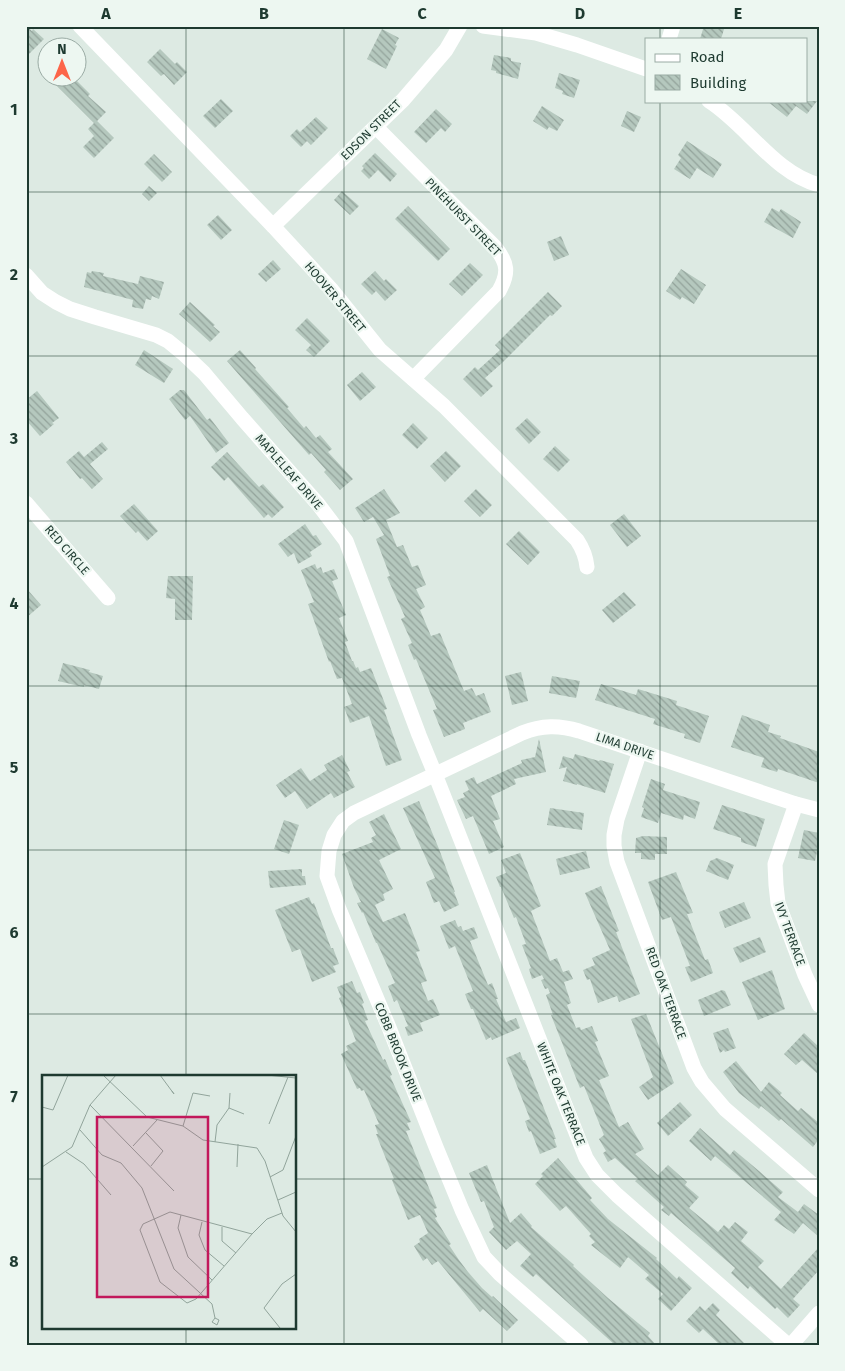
<svg xmlns="http://www.w3.org/2000/svg" width="845" height="1371" viewBox="0 0 845 1371" font-family="'Fira Sans',sans-serif">
	<defs>
		<pattern id="building-back-hatch" width="6" height="6" patternUnits="userSpaceOnUse" patternTransform="scale(1.25)"><rect width="6" height="6" fill="#b5c8be"/><path d="M-1 5l2 2M0 0l6 6M5-1l2 2" fill="none" stroke="#93a39b"/></pattern>
	</defs>
	<rect width="100%" height="100%" fill="#ddeae3"/>
	<g fill="url(#building-back-hatch)">
		<polygon points="26,26 32,31 33,29 44,39 26,57"/>
		<polygon points="704,26 725,26 721,39 700,39"/>
		<polygon points="382,29 399,38 395,45 397,46 386,69 367,59"/>
		<polygon points="160,49 175,64 177,62 187,72 174,85 164,74 161,76 147,62"/>
		<polygon points="494,55 511,58 511,61 521,63 518,79 496,73 496,71 491,70"/>
		<polygon points="559,73 580,80 574,98 562,94 563,91 555,88"/>
		<polygon points="49,78 74,78 90,94 88,96 106,112 97,121 114,138 94,158 83,147 94,136 88,129 94,123"/>
		<polygon points="221,99 233,111 215,128 203,116"/>
		<polygon points="767,101 817,101 807,114 796,106 787,117"/>
		<polygon points="542,106 564,120 557,131 549,127 547,130 533,121"/>
		<polygon points="436,109 452,124 445,132 441,128 426,143 414,132"/>
		<polygon points="627,111 641,117 634,132 621,126"/>
		<polygon points="316,117 328,128 311,145 307,141 301,147 290,136 297,129 300,132"/>
		<polygon points="687,141 722,164 713,178 697,168 690,179 674,169 681,158 678,155"/>
		<polygon points="375,153 397,174 390,182 378,170 369,179 361,171 364,168 362,166"/>
		<polygon points="154,154 172,172 162,182 144,164"/>
		<polygon points="149,186 157,193 149,201 142,194"/>
		<polygon points="342,191 359,206 350,215 334,200"/>
		<polygon points="408,206 450,249 438,261 395,219"/>
		<polygon points="772,208 779,212 781,209 801,222 793,238 764,222"/>
		<polygon points="218,215 232,230 221,240 207,225"/>
		<polygon points="561,236 569,255 554,261 547,242"/>
		<polygon points="273,260 281,269 266,282 258,274"/>
		<polygon points="470,263 483,275 462,296 449,284"/>
		<polygon points="681,269 706,285 694,304 682,297 680,300 666,291"/>
		<polygon points="92,271 104,273 103,276 138,284 140,276 164,282 159,299 152,296 151,300 146,299 143,309 132,307 133,300 84,287 87,272 91,273"/>
		<polygon points="375,271 384,281 386,279 397,290 385,301 376,291 372,295 361,284"/>
		<polygon points="548,292 562,306 552,316 550,315 502,363 485,378 493,386 481,397 463,379 475,367 478,370 500,350 495,345"/>
		<polygon points="190,302 215,325 213,326 220,332 210,342 179,314"/>
		<polygon points="307,318 330,341 314,357 306,350 311,345 295,330"/>
		<polygon points="144,350 173,369 164,383 135,365"/>
		<polygon points="240,350 256,368 255,369 289,407 287,408 304,428 306,426 316,438 320,435 332,449 328,452 353,479 340,490 324,472 326,470 311,453 309,455 227,361"/>
		<polygon points="362,372 376,387 360,401 347,385"/>
		<polygon points="180,390 184,390 207,420 210,418 229,443 216,453 190,416 185,420 169,399"/>
		<polygon points="37,391 59,418 52,423 54,424 40,436 26,420 26,400"/>
		<polygon points="527,418 541,432 529,444 515,429"/>
		<polygon points="413,423 428,438 417,449 402,435"/>
		<polygon points="102,442 108,449 90,464 103,479 92,489 82,478 80,479 66,462 79,451 84,457"/>
		<polygon points="555,446 570,460 558,472 543,459"/>
		<polygon points="446,451 461,466 445,482 430,466"/>
		<polygon points="227,452 259,487 263,484 284,507 272,518 268,514 264,518 228,477 224,481 211,467"/>
		<polygon points="384,489 400,513 386,520 397,547 403,545 412,567 418,565 426,585 416,589 425,607 420,610 431,636 440,633 464,691 472,688 476,696 484,693 491,712 463,723 465,729 444,737 433,710 437,709 416,659 414,660 408,645 412,643 401,619 405,617 387,577 390,576 376,539 384,535 373,517 364,522 355,508"/>
		<polygon points="476,489 492,505 480,517 464,501"/>
		<polygon points="134,504 158,531 147,541 138,531 136,533 120,516"/>
		<polygon points="624,514 641,536 627,547 610,525"/>
		<polygon points="305,524 313,536 316,535 322,544 310,552 312,556 298,564 294,553 288,557 278,544"/>
		<polygon points="519,531 540,552 528,565 506,544"/>
		<polygon points="315,564 317,569 321,567 323,573 334,569 338,579 332,581 346,615 339,618 348,641 345,642 352,661 353,661 356,668 358,667 360,672 371,668 387,709 384,710 402,760 386,766 369,716 350,723 344,707 352,704 342,678 337,679 330,661 329,662 308,604 314,602 301,570"/>
		<polygon points="168,576 193,576 192,620 175,620 175,599 166,598"/>
		<polygon points="26,588 41,605 26,618"/>
		<polygon points="624,592 636,605 613,623 602,610"/>
		<polygon points="63,663 90,670 89,672 103,676 99,689 84,685 84,687 75,685 58,681"/>
		<polygon points="521,672 528,701 512,705 505,676"/>
		<polygon points="552,676 580,681 576,698 549,693"/>
		<polygon points="601,684 636,695 638,689 677,701 676,705 709,716 700,743 684,738 685,734 653,724 655,719 595,700"/>
		<polygon points="742,715 770,725 768,732 781,736 780,738 819,752 819,783 778,769 777,772 761,767 764,758 731,747"/>
		<polygon points="539,739 546,772 514,779 516,784 491,796 500,819 493,821 504,847 489,854 473,816 466,819 457,800 465,797 463,793 469,790 465,781 474,777 477,784 522,763 521,760 535,757"/>
		<polygon points="575,754 599,761 600,760 614,764 605,793 577,784 577,785 563,781 567,767 559,769 563,756 573,759"/>
		<polygon points="342,755 350,771 347,772 355,787 334,798 331,793 307,809 295,791 285,798 276,785 301,768 310,781 327,770 324,765"/>
		<polygon points="651,779 665,784 663,790 700,802 695,819 684,815 683,820 661,813 658,823 641,817 644,808 642,807"/>
		<polygon points="419,801 439,849 455,892 454,892 459,905 444,912 439,901 434,903 426,882 435,878 403,808"/>
		<polygon points="722,805 765,819 756,847 741,842 741,838 713,829"/>
		<polygon points="550,808 584,813 582,830 547,825"/>
		<polygon points="384,814 401,849 379,860 393,889 383,894 385,900 375,905 383,922 405,913 420,951 416,952 427,981 421,983 428,1001 433,999 440,1015 420,1023 423,1031 408,1036 405,1027 408,1026 397,1000 394,1002 388,986 395,983 377,943 376,943 363,912 362,913 357,903 361,902 354,888 342,854 373,842 371,838 376,835 369,822"/>
		<polygon points="284,820 299,825 289,854 274,849"/>
		<polygon points="804,830 819,833 819,843 815,861 798,858"/>
		<polygon points="643,836 667,837 667,854 655,854 655,860 641,859 641,853 635,853 636,838"/>
		<polygon points="586,851 590,868 560,875 556,859"/>
		<polygon points="520,853 541,906 531,911 550,961 557,958 563,972 569,970 573,979 564,982 571,1003 567,1005 576,1028 580,1027 581,1030 592,1026 598,1041 595,1042 609,1076 599,1080 619,1127 628,1122 644,1149 635,1154 658,1175 668,1165 687,1182 685,1185 699,1197 689,1208 718,1232 724,1225 729,1229 735,1222 748,1232 741,1241 764,1261 758,1267 781,1289 819,1247 819,1270 793,1299 800,1305 788,1318 777,1307 775,1309 750,1286 748,1289 731,1273 735,1268 671,1213 669,1216 661,1210 664,1207 635,1181 638,1179 615,1158 608,1162 603,1153 606,1151 599,1139 604,1135 584,1086 580,1088 551,1015 553,1015 546,995 550,993 548,988 545,989 541,980 544,979 542,975 532,979 529,969 531,968 522,945 526,944 516,917 514,918 501,887 500,887 496,877 506,873 501,860"/>
		<polygon points="717,858 734,865 728,880 706,871 710,861"/>
		<polygon points="302,869 302,876 305,876 306,885 270,888 268,871"/>
		<polygon points="676,872 693,913 687,914 705,960 708,959 713,973 691,982 685,967 690,966 671,917 662,920 648,882"/>
		<polygon points="601,886 619,931 616,932 640,994 619,1002 617,996 598,1003 590,979 587,980 583,970 595,965 592,958 610,950 585,893"/>
		<polygon points="309,897 312,904 314,903 331,948 333,948 339,964 333,966 336,972 312,982 300,949 292,952 275,910"/>
		<polygon points="744,902 751,918 725,928 719,912"/>
		<polygon points="455,920 458,927 461,926 463,931 474,927 478,938 470,941 488,985 492,983 498,999 496,999 506,1022 516,1018 520,1028 492,1040 491,1037 486,1040 473,1009 471,1009 465,994 473,991 455,946 449,949 440,926"/>
		<polygon points="760,937 766,952 740,963 733,948"/>
		<polygon points="772,970 785,1009 758,1020 742,982"/>
		<polygon points="352,981 357,993 360,992 364,1003 362,1004 368,1020 365,1021 383,1060 385,1059 392,1075 390,1076 411,1122 407,1123 410,1130 406,1131 437,1208 434,1209 437,1217 435,1218 451,1244 449,1245 459,1260 468,1272 482,1288 492,1297 493,1296 518,1320 507,1331 483,1309 480,1312 438,1261 432,1265 427,1258 423,1261 414,1246 420,1242 419,1239 428,1233 420,1215 408,1220 392,1180 394,1179 376,1134 378,1134 375,1125 379,1124 364,1090 361,1091 360,1088 357,1089 341,1054 348,1050 346,1046 356,1041 339,998 341,997 337,987"/>
		<polygon points="722,990 725,991 731,1005 704,1016 698,1000"/>
		<polygon points="646,1014 674,1083 648,1100 639,1087 653,1077 631,1019"/>
		<polygon points="728,1028 736,1048 725,1052 724,1050 720,1053 713,1033"/>
		<polygon points="804,1033 819,1047 819,1075 802,1060 796,1065 784,1054"/>
		<polygon points="520,1052 523,1060 525,1060 556,1139 554,1139 557,1147 540,1154 531,1131 529,1132 525,1121 530,1119 506,1058"/>
		<polygon points="736,1061 761,1092 769,1082 782,1093 780,1095 798,1111 801,1108 819,1123 819,1139 813,1147 781,1119 779,1121 761,1106 759,1109 739,1093 723,1072"/>
		<polygon points="680,1102 692,1115 668,1136 657,1123"/>
		<polygon points="700,1128 730,1155 734,1150 759,1171 783,1192 778,1197 798,1212 804,1204 819,1215 819,1237 803,1223 794,1234 774,1220 781,1212 715,1156 711,1161 689,1141"/>
		<polygon points="558,1158 592,1198 590,1200 608,1219 657,1258 656,1259 677,1279 679,1276 692,1288 671,1311 658,1299 663,1294 645,1279 649,1275 628,1257 620,1268 591,1245 595,1242 589,1236 591,1234 566,1206 560,1211 535,1184 543,1176 541,1174"/>
		<polygon points="487,1165 510,1223 521,1213 532,1226 531,1227 574,1265 573,1266 608,1298 650,1333 648,1336 656,1345 615,1345 536,1274 533,1277 520,1266 531,1254 517,1241 506,1250 489,1232 494,1227 484,1201 481,1202 469,1173"/>
		<polygon points="713,1303 720,1310 716,1315 746,1345 720,1345 703,1329 699,1333 686,1321 700,1306 705,1311"/>
	</g>
	<g fill="none" stroke-linecap="round" stroke-linejoin="round">
		<g stroke="#fff" stroke-width="15">
			<path d="M 80,26 L 273,226 L 331,289 L 380,350 L 444,406 L 577,540 C 583,549 586,556 587,567"/>
			<polyline points="483,26 536,33 577,45 646,69"/>
			<polyline points="669,39 673,26"/>
			<path d="M 709,101 C 747,125 774,173 819,185"/>
			<path d="M 376,127 L 495,247 C 508,263 509,273 499,291 L 413,379"/>
			<polyline points="273,226 403,100 446,50 460,26"/>
			<polyline points="26,275 42,293 56,302 70,309 95,317 156,335 168,341 185,355 204,373 242,418 318,504 346,541 419,735 435,774 586,1158 597,1175 617,1195 788,1345"/>
			<polyline points="26,503 108,598"/>
			<polyline points="640,751 617,819 614,835 614,846 617,862 694,1068 702,1082 725,1109 819,1190"/>
			<polyline points="796,804 775,864 776,885 778,903 805,975 819,1005"/>
			<path d="M 581,1345 L 500,1274 L 484,1257 L 462,1210 L 436,1147 L 388,1025 L 339,909 L 327,876 L 329,851 L 334,835 L 343,821 L 354,813 L 522,733 C 542,725 559,725 579,731 L 796,804 L 819,810"/>
			<polyline points="791,1345 819,1313"/>
		</g>
	</g>
	<path fill="none" stroke="#1e3a30" stroke-width="1" stroke-opacity="0.55" d="M 186,26 L 186,1076M 344,26 L 344,1345M 502,26 L 502,1345M 660,26 L 660,39M 660,101 L 660,1345M 26,192 L 819,192M 26,356 L 819,356M 26,521 L 819,521M 26,686 L 819,686M 26,850 L 819,850M 26,1014 L 819,1014M 26,1179 L 44,1179M 295,1179 L 819,1179M 186,1327 L 186,1345"/>
	<g text-anchor="middle" dominant-baseline="central" stroke-width="4.5" stroke-linejoin="round" paint-order="stroke">
		<g font-size="12" fill="#1e3a30" stroke="#edf7f1">
			<text transform="translate(371 130) rotate(-45)">EDSON STREET</text>
			<text transform="translate(463 217) rotate(46)">PINEHURST STREET</text>
			<text transform="translate(335 297) rotate(50)">HOOVER STREET</text>
			<text transform="translate(289 472) rotate(49)">MAPLELEAF DRIVE</text>
			<text transform="translate(67 550) rotate(49)">RED CIRCLE</text>
			<text transform="translate(625 746) rotate(19)">LIMA DRIVE</text>
			<text transform="translate(790 934) rotate(70)">IVY TERRACE</text>
			<text transform="translate(666 993) rotate(70)">RED OAK TERRACE</text>
			<text transform="translate(398 1052) rotate(68)">COBB BROOK DRIVE</text>
			<text transform="translate(561 1094) rotate(68)">WHITE OAK TERRACE</text>
		</g>
	</g>
	<g transform="translate(42 1075)">
		<rect width="254" height="254" fill="#ddeae3"/>
		<path fill="none" stroke="#91a49b" stroke-width="1" d="M 61,0 L 105,42 L 141,51 L 161,65 L 215,73 L 223,86 L 241,141 L 254,157M 118,0 L 132,19 L 130,16M 225,0 L 254,3M 48,30 L 132,116M 0,32 L 11,35 L 26,0M 187,33 L 202,39M 227,49 L 246,2M 141,51 L 151,18 L 168,21M 38,55 L 60,80 L 79,88 L 100,113 L 132,194 L 170,229 L 173,243 L 177,245 L 175,250 L 170,247 L 173,243M 104,58 L 121,76 L 109,91M 173,67 L 175,50 L 187,33 L 188,18M 91,71 L 115,45M 24,77 L 42,89 L 69,120M 0,92 L 30,72 L 48,30 L 74,0M 195,92 L 196,69M 228,102 L 241,95 L 254,61M 236,125 L 254,117M 139,140 L 136,153 L 146,182 L 170,205M 160,147 L 157,160 L 163,175 L 182,191M 180,152 L 180,166 L 194,178M 210,159 L 154,224 L 145,228 L 118,207 L 98,155 L 101,149 L 128,137 L 210,159 L 225,144 L 240,138M 238,253 L 222,233 L 240,209 L 254,199"/>
		<path fill="#c2185b" fill-opacity="0.15" stroke="#c2185b" stroke-width="2.5" d="M 55,42 L 166,42 L 166,222 L 55,222 Z"/>
		<rect width="254" height="254" fill="none" stroke="#1e3a30" stroke-width="2.5"/>
	</g>
	<rect width="845" height="1371" fill="none" stroke="#edf7f1" stroke-width="55"/>
	<rect x="645" y="38" width="162" height="65" fill="#edf7f1" stroke="#9aaba4"/>
	<rect x="655" y="54" width="25" height="8" fill="#ffffff" stroke="#9aaba4"/>
	<text x="690" y="62" font-size="15" fill="#1e3a30">Road</text>
	<rect x="655" y="75" width="25" height="15" fill="url(#building-back-hatch)" stroke="#9aaba4"/>
	<text x="690" y="88" font-size="15" fill="#1e3a30">Building</text>
	<g transform="translate(62 62)"><circle r="24" fill="#edf7f1" stroke="#9aaba4"/>
	<path d="M0-4L9 19L0 12L-9 19Z" fill="#fc6549"/>
	<text y="-8" font-size="14" font-weight="bold" text-anchor="middle" fill="#1e3a30">N</text>
	</g>
	<rect x="28" y="28" width="790" height="1316" fill="none" stroke="#1e3a30" stroke-width="2"/>
	<g font-size="16" text-anchor="middle" font-weight="bold" fill="#1e3a30">
		<text x="106" y="19">A</text>
		<text x="264" y="19">B</text>
		<text x="422" y="19">C</text>
		<text x="580" y="19">D</text>
		<text x="738" y="19">E</text>
		<text x="14" y="115">1</text>
		<text x="14" y="280">2</text>
		<text x="14" y="444">3</text>
		<text x="14" y="609">4</text>
		<text x="14" y="773">5</text>
		<text x="14" y="938">6</text>
		<text x="14" y="1102">7</text>
		<text x="14" y="1267">8</text>
	</g>
</svg>
